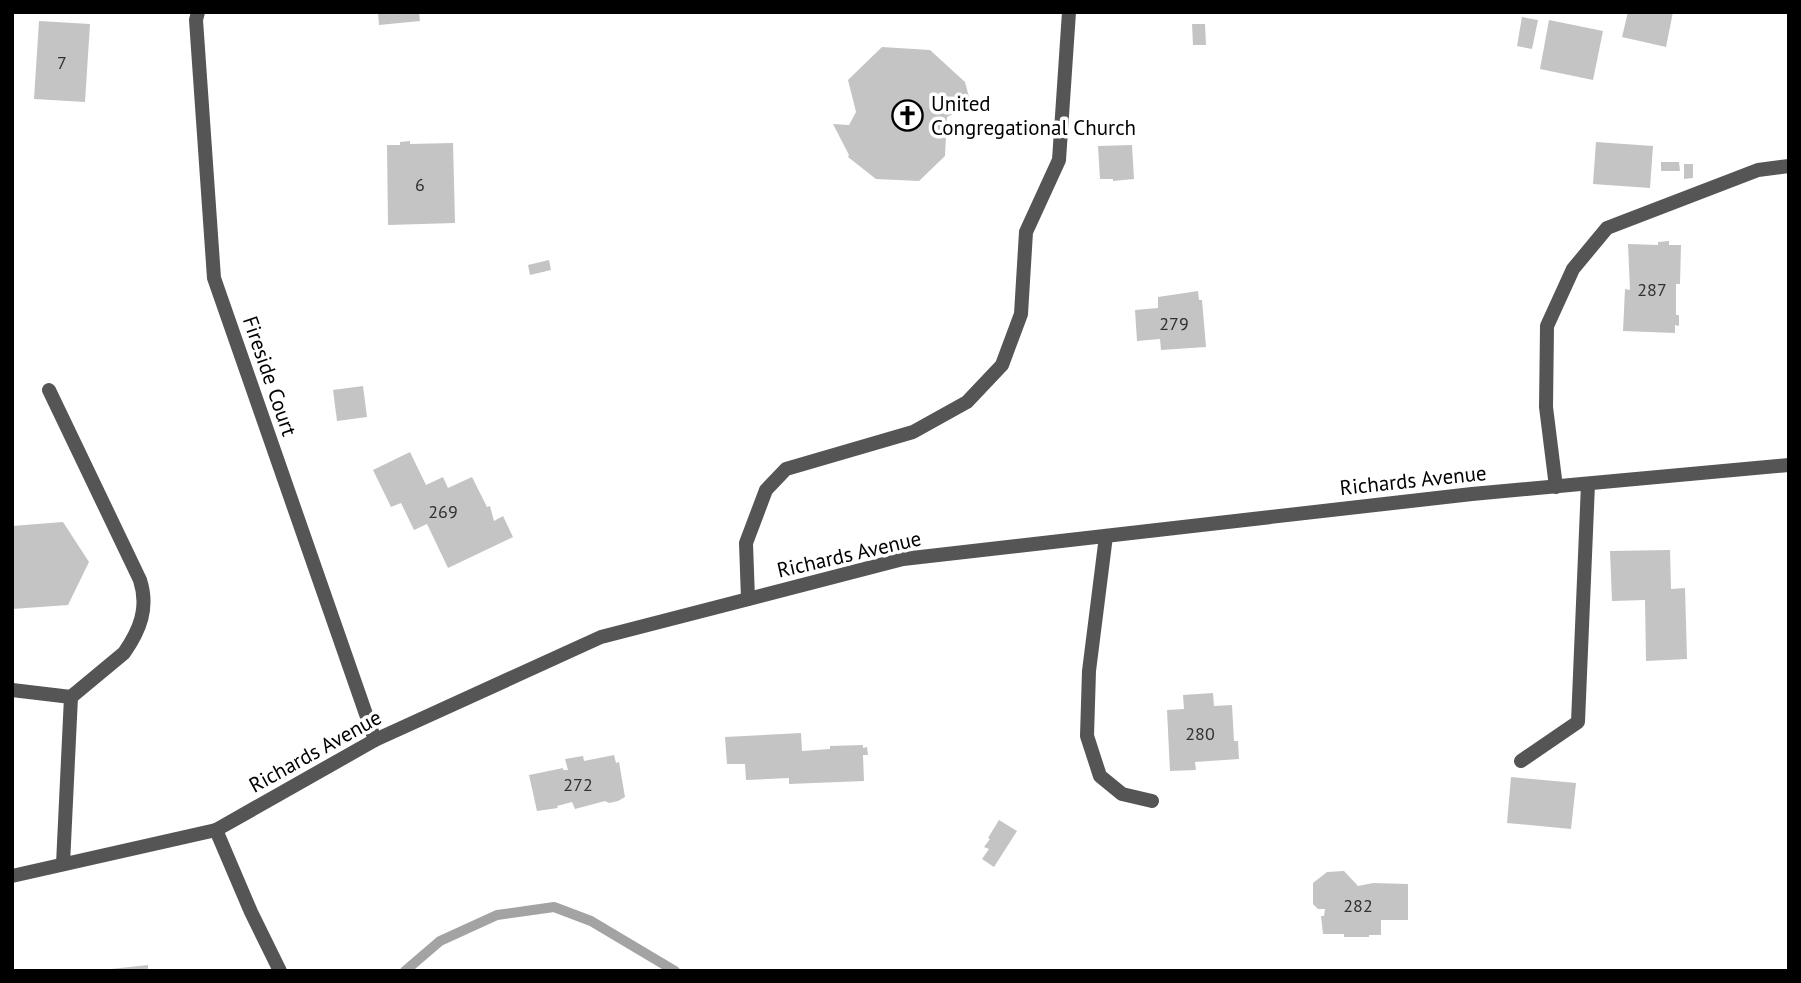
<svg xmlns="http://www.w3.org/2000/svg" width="1801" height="983" viewBox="0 0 1801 983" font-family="'PT Sans',sans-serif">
	<rect width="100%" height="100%" fill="#fff"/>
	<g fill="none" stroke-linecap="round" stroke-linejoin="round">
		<polyline stroke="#a3a3a3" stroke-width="10" points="405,971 440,941 497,915 554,907 591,921 675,971"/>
	</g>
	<g fill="#c4c4c4">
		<polygon points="378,12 419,12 420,21 379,25"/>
		<polygon points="1628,12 1673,12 1666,47 1622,37"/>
		<polygon points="1522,17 1538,20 1532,49 1517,46"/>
		<polygon points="1549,20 1603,31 1593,80 1540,69"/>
		<polygon points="39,21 90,24 85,102 34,99"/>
		<polygon points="1192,24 1205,24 1206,45 1193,45"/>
		<polygon points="882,47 930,50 965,82 971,105 947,117 945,156 919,181 876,179 848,157 849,155 833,124 849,125 856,112 848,80"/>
		<polygon points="410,141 410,144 453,143 455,223 388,225 387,145 400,145 400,142"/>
		<polygon points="1596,142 1653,146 1650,188 1593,184"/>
		<polygon points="1132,145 1134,179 1113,181 1113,179 1100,179 1098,146"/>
		<polygon points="1661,162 1679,162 1680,171 1661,171"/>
		<polygon points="1684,164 1693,164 1693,178 1684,179"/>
		<polygon points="1669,241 1669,245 1681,245 1680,284 1676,284 1676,315 1679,315 1679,326 1675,325 1675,333 1623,331 1625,289 1630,290 1628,244 1658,245 1658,242"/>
		<polygon points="549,260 551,270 530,275 528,265"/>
		<polygon points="1198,291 1199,300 1202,300 1206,347 1161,350 1160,339 1137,341 1135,310 1158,308 1158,297"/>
		<polygon points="363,386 367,417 337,421 333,390"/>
		<polygon points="410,452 426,485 443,477 448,488 472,477 487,507 490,506 494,521 503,516 513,537 448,568 427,524 414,530 401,503 391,507 373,470"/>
		<polygon points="63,522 89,562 68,605 12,609 12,526"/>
		<polygon points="1670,550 1671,589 1685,588 1687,659 1646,661 1645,600 1612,601 1610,551"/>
		<polygon points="1213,693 1214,706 1232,705 1234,741 1238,741 1239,759 1195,762 1196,770 1170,771 1167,710 1184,709 1183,695"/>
		<polygon points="801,733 802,751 830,749 830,746 863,745 863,748 867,747 868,755 863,755 864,781 789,784 789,778 746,780 745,764 727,764 725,737"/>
		<polygon points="614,755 616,763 619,762 625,797 618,801 609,803 605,801 575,809 572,802 557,806 558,808 537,811 529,775 563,768 563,770 568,770 565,759 583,756 584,761"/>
		<polygon points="1511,777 1576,783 1571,829 1507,823"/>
		<polygon points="999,820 1017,831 994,867 982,859 989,849 984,847 990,839 988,838"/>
		<polygon points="1344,871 1358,886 1373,883 1408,884 1408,920 1381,920 1381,935 1369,935 1369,937 1344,937 1344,934 1323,934 1321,916 1324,916 1325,909 1318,909 1313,904 1313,883 1327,872"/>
		<polygon points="148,965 148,971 111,971 111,969"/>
	</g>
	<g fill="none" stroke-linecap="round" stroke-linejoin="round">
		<g stroke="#555" stroke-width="14">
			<path d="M 49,390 L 140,580 C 149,608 140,630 124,653 L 71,697"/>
			<polyline points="1556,487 1546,407 1547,326 1573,269 1607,228 1758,170 1789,166"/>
			<polyline points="1106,536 1089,671 1087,736 1100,776 1122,794 1152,801"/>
			<polyline points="748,599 746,543 766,490 786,469 913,432 967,402 1002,365 1021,314 1026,232 1059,160 1069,12"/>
			<polyline points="12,690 71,697 63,864"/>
			<polyline points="1521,761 1578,722 1588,484"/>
		</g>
		<g stroke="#555" stroke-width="14">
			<polyline points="198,12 196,20 214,278 375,740"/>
			<polyline points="216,830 251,912 280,971"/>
		</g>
		<polyline stroke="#555" stroke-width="14" points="12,876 216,830 375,740 601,637 903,559 1472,494 1789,465"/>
	</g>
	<defs>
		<symbol id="church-ring" viewBox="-11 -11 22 22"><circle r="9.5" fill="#fff" stroke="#000" stroke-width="1.5"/><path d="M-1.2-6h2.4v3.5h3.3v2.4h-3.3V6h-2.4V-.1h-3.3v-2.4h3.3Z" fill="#000"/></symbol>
	</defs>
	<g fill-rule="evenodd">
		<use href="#church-ring" x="890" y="98" width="35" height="35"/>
	</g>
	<g text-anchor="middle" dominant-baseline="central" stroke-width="7" stroke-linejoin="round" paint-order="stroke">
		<g font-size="18" fill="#313131">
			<text x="62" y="62">7</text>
			<text x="420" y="184">6</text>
			<text x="1652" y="289">287</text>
			<text x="1174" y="323">279</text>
			<text x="443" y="511">269</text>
			<text x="1200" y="733">280</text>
			<text x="578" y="784">272</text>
			<text x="1358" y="905">282</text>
		</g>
		<g font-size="21" fill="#000" stroke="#fff" text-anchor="start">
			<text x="931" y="103">United<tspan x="931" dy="24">Congregational Church</tspan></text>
		</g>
		<g font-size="21" fill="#000" stroke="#fff">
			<text transform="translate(270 376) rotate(71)">Fireside Court</text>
			<text transform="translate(1413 480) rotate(-6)">Richards Avenue</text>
			<text transform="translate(849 554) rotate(-13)">Richards Avenue</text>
			<text transform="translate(315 751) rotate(-29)">Richards Avenue</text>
		</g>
	</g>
	<rect width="1801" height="983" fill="none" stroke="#000000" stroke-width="28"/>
</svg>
